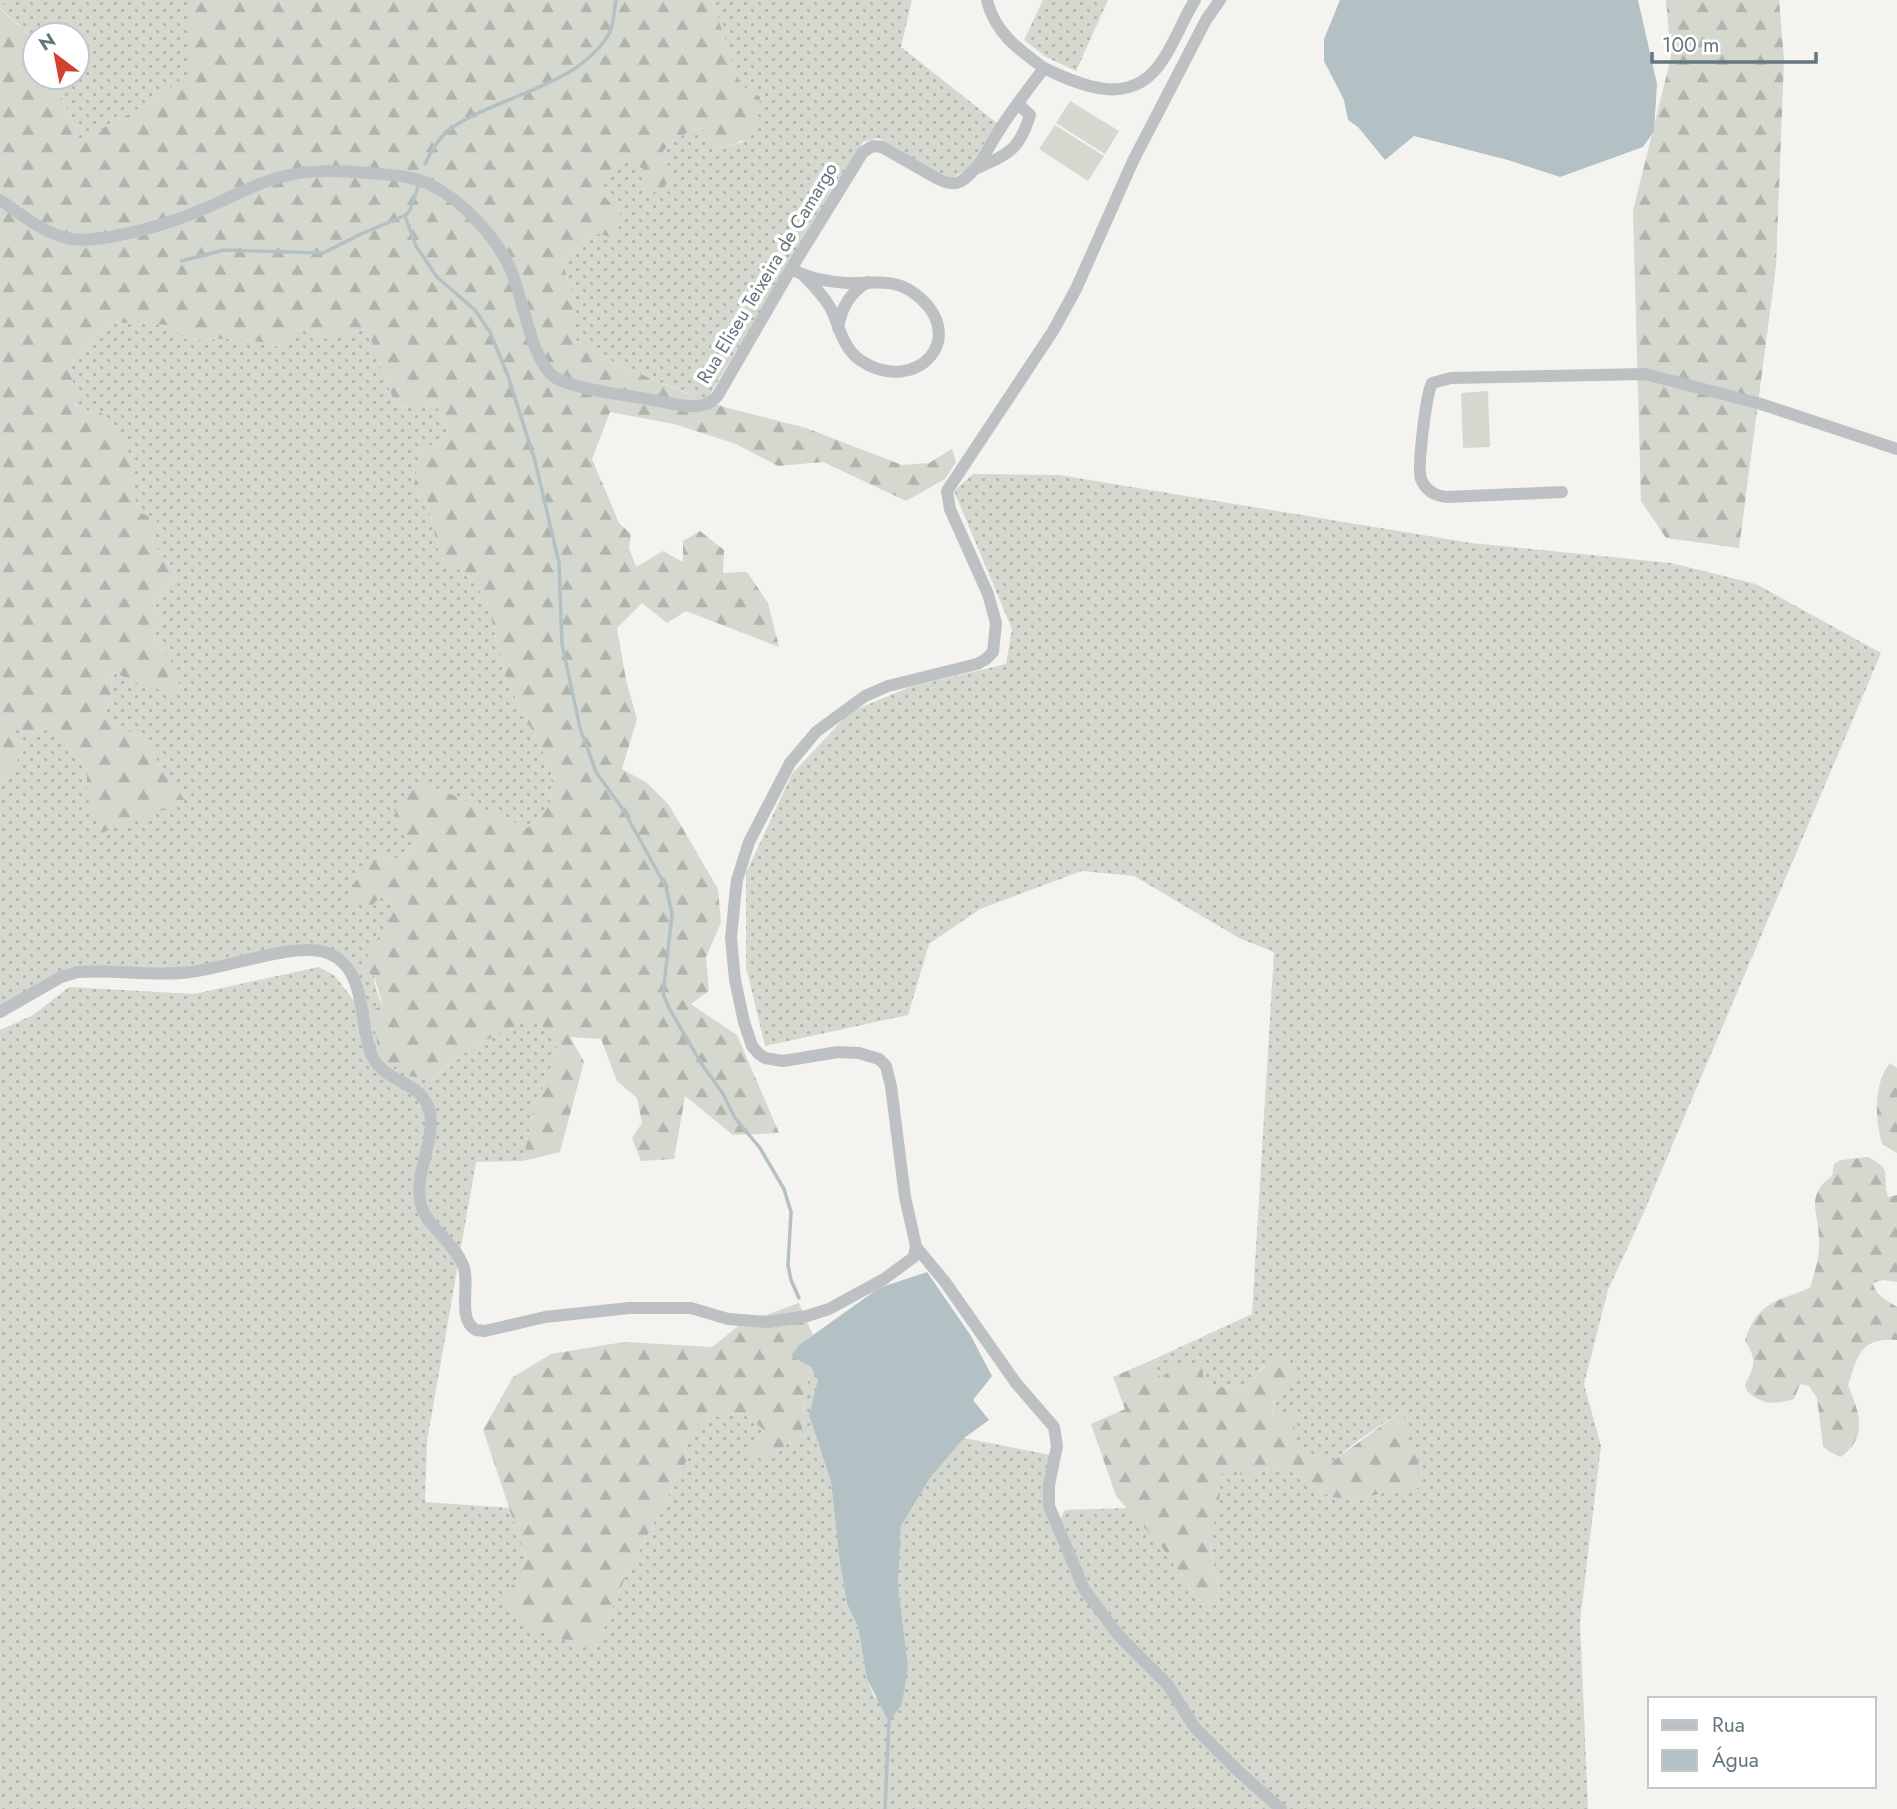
<svg xmlns="http://www.w3.org/2000/svg" width="1897" height="1809" viewBox="0 0 1897 1809" font-family="Jost,sans-serif">
	<defs>
		<pattern id="grass-dots" width="8" height="8" patternUnits="userSpaceOnUse" patternTransform="scale(1.75)"><rect width="8" height="8" fill="#d4d8cf"/><path d="M2 2h.1M6 6h.1" fill="none" stroke="#b0b4ad" stroke-width="1.8" stroke-linecap="round"/></pattern>
		<pattern id="forest-firs" width="22" height="20" patternUnits="userSpaceOnUse" patternTransform="scale(1.75)"><rect width="22" height="20" fill="#d4d8cf"/><path d="M5 1l3.5 6h-7zM16 11l3.5 6h-7z" fill="#b0b4ad"/></pattern>
	</defs>
	<rect width="100%" height="100%" fill="#f4f3f0"/>
	<g fill="url(#grass-dots)">
		<polygon points="5,0 201,0 190,11 190,73 154,101 80,140 53,77 77,77 77,35 35,35 35,40 1,9"/>
		<polygon points="712,0 912,0 901,47 997,123 967,170 952,178 938,174 878,138 863,142 706,401 619,365 574,339 574,300 562,261 593,233 613,236 620,213 598,190 616,166 630,160 643,169 662,153 670,142 700,126 717,149 743,142 740,84"/>
		<polygon points="1043,0 1108,0 1076,71 1046,57 1024,40"/>
		<path d="M 109,322 L 167,325 L 188,340 L 226,339 L 261,342 L 282,348 L 300,329 L 325,338 L 367,329 L 396,407 L 436,404 L 449,435 L 421,451 L 414,485 L 427,500 L 440,557 L 468,576 L 487,601 L 506,679 L 552,770 L 550,805 L 528,829 L 413,847 L 405,859 L 376,856 L 385,891 L 394,909 C 385,926 372,957 374,976 C 375,1006 414,1055 431,1081 C 458,1052 495,1035 530,1019 L 545,1028 L 558,1049 L 533,1112 L 523,1161 L 476,1162 L 427,1441 L 425,1502 L 511,1508 L 527,1561 L 594,1651 L 625,1578 L 689,1456 L 682,1445 L 702,1418 L 743,1413 L 764,1430 L 748,1454 L 773,1453 L 802,1435 L 804,1398 L 811,1367 L 819,1380 L 809,1415 L 831,1482 L 840,1564 L 847,1604 L 858,1627 L 867,1679 L 875,1699 L 908,1667 L 898,1585 L 901,1526 L 930,1478 L 964,1438 L 1056,1456 L 1049,1485 L 1057,1525 L 1065,1510 L 1129,1508 L 1161,1546 L 1202,1605 L 1220,1595 L 1210,1546 L 1216,1478 L 1229,1468 L 1247,1478 L 1279,1464 L 1331,1497 L 1358,1500 L 1385,1492 L 1419,1487 L 1405,1439 L 1403,1410 L 1359,1440 L 1328,1465 L 1303,1448 L 1293,1436 L 1272,1419 L 1274,1397 L 1265,1365 L 1249,1384 L 1204,1389 L 1190,1368 L 1162,1381 L 1152,1360 L 1252,1314 L 1274,952 L 1239,938 L 1134,876 L 1082,871 L 980,909 L 929,944 L 908,1015 L 765,1046 L 746,967 L 746,873 L 792,774 L 850,712 L 910,687 L 1006,664 L 1012,629 L 954,491 L 973,474 L 1059,475 L 1471,543 L 1671,563 L 1756,584 L 1881,653 L 1644,1212 L 1608,1290 L 1584,1384 L 1601,1446 L 1580,1621 L 1588,1809 L 0,1809 L 0,1030 L 33,1015 L 69,987 L 194,994 L 319,967 L 335,976 L 361,1010 L 348,969 L 320,951 L 225,967 L 78,972 L 0,1012 L 0,784 L 24,750 L 8,727 L 32,734 L 52,727 L 87,770 L 87,797 L 184,800 L 165,776 L 147,741 L 103,717 L 112,693 L 111,671 L 134,682 L 183,677 L 153,639 L 162,619 L 153,601 L 177,576 L 152,541 L 153,517 L 141,513 L 132,494 L 132,459 L 100,412 L 76,408 L 70,364 Z"/>
	</g>
	<g fill="url(#forest-firs)">
		<path d="M 0,0 L 5,0 L 1,10 L 35,40 L 35,77 L 53,77 L 80,140 L 154,101 L 189,73 L 190,11 L 201,0 L 712,0 L 740,84 L 760,97 C 758,133 752,140 717,149 L 700,126 L 670,142 L 662,153 L 672,174 L 661,193 L 647,192 L 643,169 L 630,161 L 616,167 L 598,190 L 620,213 L 619,227 L 613,237 L 593,233 L 562,261 L 574,300 L 574,339 L 619,365 L 688,394 L 724,407 L 806,428 L 902,465 L 929,463 L 952,449 L 956,462 L 945,479 L 906,501 L 823,462 L 778,466 L 736,444 L 674,424 L 610,412 L 592,459 L 619,523 L 631,534 L 629,548 L 636,567 L 663,551 L 683,562 L 683,541 L 700,531 L 724,550 L 723,573 L 747,572 L 768,603 L 779,647 L 686,611 L 667,623 L 642,603 L 617,628 L 626,680 L 637,719 L 622,769 L 647,783 L 669,805 L 718,889 L 721,923 L 706,957 L 709,991 L 691,1004 L 737,1035 L 779,1133 L 733,1135 L 685,1096 L 674,1159 L 641,1161 L 632,1138 L 642,1123 L 637,1098 L 617,1081 L 601,1039 L 570,1037 L 584,1062 L 560,1152 L 523,1161 L 533,1112 L 558,1049 L 545,1028 L 530,1019 C 494,1036 457,1052 431,1081 L 407,1075 L 380,1056 L 371,1011 L 383,1005 L 374,976 L 361,968 L 394,909 L 385,891 L 371,907 L 351,903 L 354,883 L 376,856 L 405,859 L 413,847 L 394,810 L 420,781 L 528,828 L 550,805 L 552,770 L 506,679 L 487,601 L 468,576 L 440,557 L 427,500 L 414,485 L 421,451 L 449,435 L 436,404 L 396,407 L 367,329 L 325,338 L 300,329 L 283,348 L 261,342 L 226,339 L 188,340 L 167,325 L 109,322 L 70,364 L 76,408 L 100,412 L 117,429 L 132,459 L 132,494 L 141,513 L 153,517 L 161,525 L 152,541 L 177,576 L 153,601 L 162,619 L 153,639 L 183,677 L 171,693 L 134,682 L 111,671 L 112,693 L 103,717 L 147,741 L 165,776 L 185,800 L 147,817 L 101,833 L 87,797 L 87,770 L 52,727 L 32,734 L 9,728 L 24,750 L 0,784 Z"/>
		<polygon points="1666,0 1779,0 1784,60 1776,266 1739,548 1666,538 1641,501 1633,211 1671,57"/>
		<path d="M 1890,1063 L 1897,1068 L 1897,1153 L 1882,1144 C 1875,1119 1873,1084 1890,1063 Z"/>
		<path d="M 1868,1157 C 1895,1171 1881,1175 1888,1197 L 1897,1195 L 1897,1282 L 1883,1280 L 1873,1283 C 1875,1295 1888,1301 1897,1307 L 1897,1340 C 1859,1338 1859,1355 1848,1385 C 1859,1412 1869,1436 1841,1457 L 1830,1452 L 1823,1446 L 1817,1398 L 1809,1386 L 1800,1384 L 1794,1399 C 1775,1405 1762,1405 1747,1391 L 1745,1385 C 1755,1364 1757,1361 1745,1340 C 1758,1301 1776,1302 1810,1288 C 1815,1272 1820,1255 1819,1238 C 1818,1210 1805,1196 1832,1176 L 1834,1164 L 1841,1160 Z"/>
		<polygon points="799,1303 813,1335 799,1345 811,1367 804,1398 802,1435 773,1453 747,1455 764,1430 743,1413 702,1419 682,1445 689,1456 625,1578 594,1651 534,1629 504,1599 527,1561 483,1430 513,1377 551,1354 624,1342 712,1347 741,1324"/>
		<polygon points="1276,1354 1289,1357 1295,1379 1274,1397 1272,1418 1298,1410 1293,1435 1303,1448 1329,1464 1403,1410 1405,1439 1418,1454 1419,1488 1385,1492 1358,1500 1331,1497 1279,1464 1247,1478 1229,1468 1216,1479 1220,1494 1210,1546 1220,1595 1202,1605 1161,1546 1116,1496 1091,1424 1125,1409 1113,1377 1152,1360 1162,1381 1174,1362 1190,1368 1201,1359 1205,1389 1249,1384"/>
	</g>
	<g fill="#d4d8cf">
		<polygon points="1070,101 1119,131 1105,154 1056,123"/>
		<polygon points="1055,125 1104,156 1088,181 1039,149"/>
		<polygon points="1488,391 1490,447 1463,448 1461,393"/>
	</g>
	<g fill="#b4c1c4">
		<polygon points="1340,0 1638,0 1657,84 1654,131 1643,147 1560,177 1508,160 1414,136 1385,160 1358,127 1348,120 1344,100 1324,61 1324,39"/>
		<polygon points="927,1272 971,1336 992,1376 973,1400 989,1420 964,1438 930,1478 901,1526 898,1585 908,1666 902,1704 889,1722 867,1679 858,1627 847,1604 840,1564 831,1482 809,1415 818,1380 811,1367 791,1356 799,1345 879,1288"/>
	</g>
	<g fill="none" stroke-linecap="round" stroke-linejoin="round">
		<g stroke="#b4c1c4" stroke-width="3.5">
			<path d="M 425,164 C 431,151 438,138 450,129 C 496,96 580,87 610,32 C 614,23 614,10 616,0"/>
			<polyline points="418,187 410,210 405,216 416,246 437,277 475,310 490,332 508,376 535,461 559,563 562,644 580,728 596,772 624,811 666,887 672,914 663,994 670,1010 701,1063 723,1094 735,1118 760,1148 784,1189 791,1212 788,1265 791,1280 799,1298"/>
			<polyline points="181,261 224,250 323,253 361,234 404,216"/>
			<polyline points="885,1809 889,1720"/>
		</g>
		<g stroke="#bdc1c4" stroke-width="12">
			<path d="M 987,0 C 994,32 1019,50 1044,68"/>
			<path d="M 975,169 C 1008,154 1019,151 1030,115 L 1018,104"/>
			<path d="M 0,200 C 20,214 40,230 63,237 C 78,242 95,239 110,237 C 145,231 179,220 211,206 C 235,195 259,182 285,176 C 310,169 342,171 369,173 C 390,175 411,175 431,185 C 462,200 495,236 510,268 C 523,295 531,363 556,378 C 576,390 634,396 659,401 C 679,405 705,413 718,395 L 791,269 L 863,152 L 873,146 L 882,147 L 938,179 C 946,183 955,186 963,180 C 981,167 990,143 1002,126 C 1015,106 1030,87 1044,68 C 1085,88 1134,108 1164,58 C 1176,40 1183,19 1195,0"/>
			<path d="M 791,269 C 808,278 829,282 848,283 C 870,284 891,278 911,291 C 975,335 916,398 860,360 C 842,347 840,327 831,309 C 824,296 814,286 804,276"/>
			<path d="M 838,328 C 841,309 850,292 868,282"/>
			<path d="M 1562,492 L 1447,497 C 1435,496 1426,491 1421,479 C 1417,468 1426,395 1432,383 L 1451,378 L 1645,374 L 1761,404 L 1897,449"/>
			<path d="M 0,1012 L 61,977 L 78,972 C 115,969 153,977 190,972 C 226,968 287,945 320,951 C 368,961 358,1020 371,1054 C 384,1083 417,1080 428,1106 C 439,1132 415,1171 420,1200 C 423,1224 454,1242 463,1265 C 471,1284 456,1319 476,1330 L 485,1331 L 545,1317 L 629,1308 L 691,1308 L 728,1319 L 768,1322 L 807,1316 L 829,1309 L 884,1279 L 914,1257 L 916,1246 L 905,1197 L 891,1086 L 886,1066 L 879,1059 L 859,1053 L 838,1052 L 783,1061 L 765,1058 L 759,1054 L 752,1046 L 744,1022 L 735,980 L 731,938 L 735,898 L 737,880 L 749,842 L 790,763 L 816,732 L 865,696 L 888,686 L 977,664 L 986,659 L 993,652 L 996,623 L 988,594 L 950,509 L 947,491 L 1053,331 L 1076,289 L 1133,161 L 1206,20 L 1220,0"/>
			<polyline points="917,1248 945,1282 1016,1383 1054,1427 1057,1446 1049,1485 1049,1506 1084,1589 1119,1636 1168,1685 1195,1728 1237,1770 1281,1809"/>
		</g>
	</g>
	<g text-anchor="middle" dominant-baseline="central" stroke-width="7" stroke-linejoin="round" paint-order="stroke">
		<g font-size="19" fill="#65767e" stroke="#fff">
			<text transform="translate(767 273) rotate(-59)">Rua Eliseu Teixeira de Camargo</text>
		</g>
	</g>
	<rect x="1648" y="1697" width="228" height="91" fill="#ffffff" stroke="#c1c8cb" stroke-width="2"/>
	<rect x="1662" y="1720" width="35" height="10" fill="#bdc1c4" stroke="#c1c8cb" stroke-width="2"/>
	<text x="1712" y="1732" font-size="21" fill="#65767e">Rua</text>
	<rect x="1662" y="1750" width="35" height="21" fill="#b4c1c4" stroke="#c1c8cb" stroke-width="2"/>
	<text x="1712" y="1767" font-size="21" fill="#65767e">Água</text>
	<g transform="translate(56 56) rotate(328)"><circle r="33" fill="#ffffff" stroke="#c1c8cb" stroke-width="2"/>
	<path d="M0-5L12 26L0 18L-12 26Z" fill="#d34130"/>
	<text y="-10" font-size="19" font-weight="bold" text-anchor="middle" fill="#65767e">N</text>
	</g>
	<path d="M1652 52v10h164v-10" fill="none" stroke="#65767e" stroke-width="3.5"/>
	<text x="1662" y="52" font-size="21" fill="#65767e" stroke="#ffffff" stroke-width="5" paint-order="stroke">100 m</text>
</svg>
